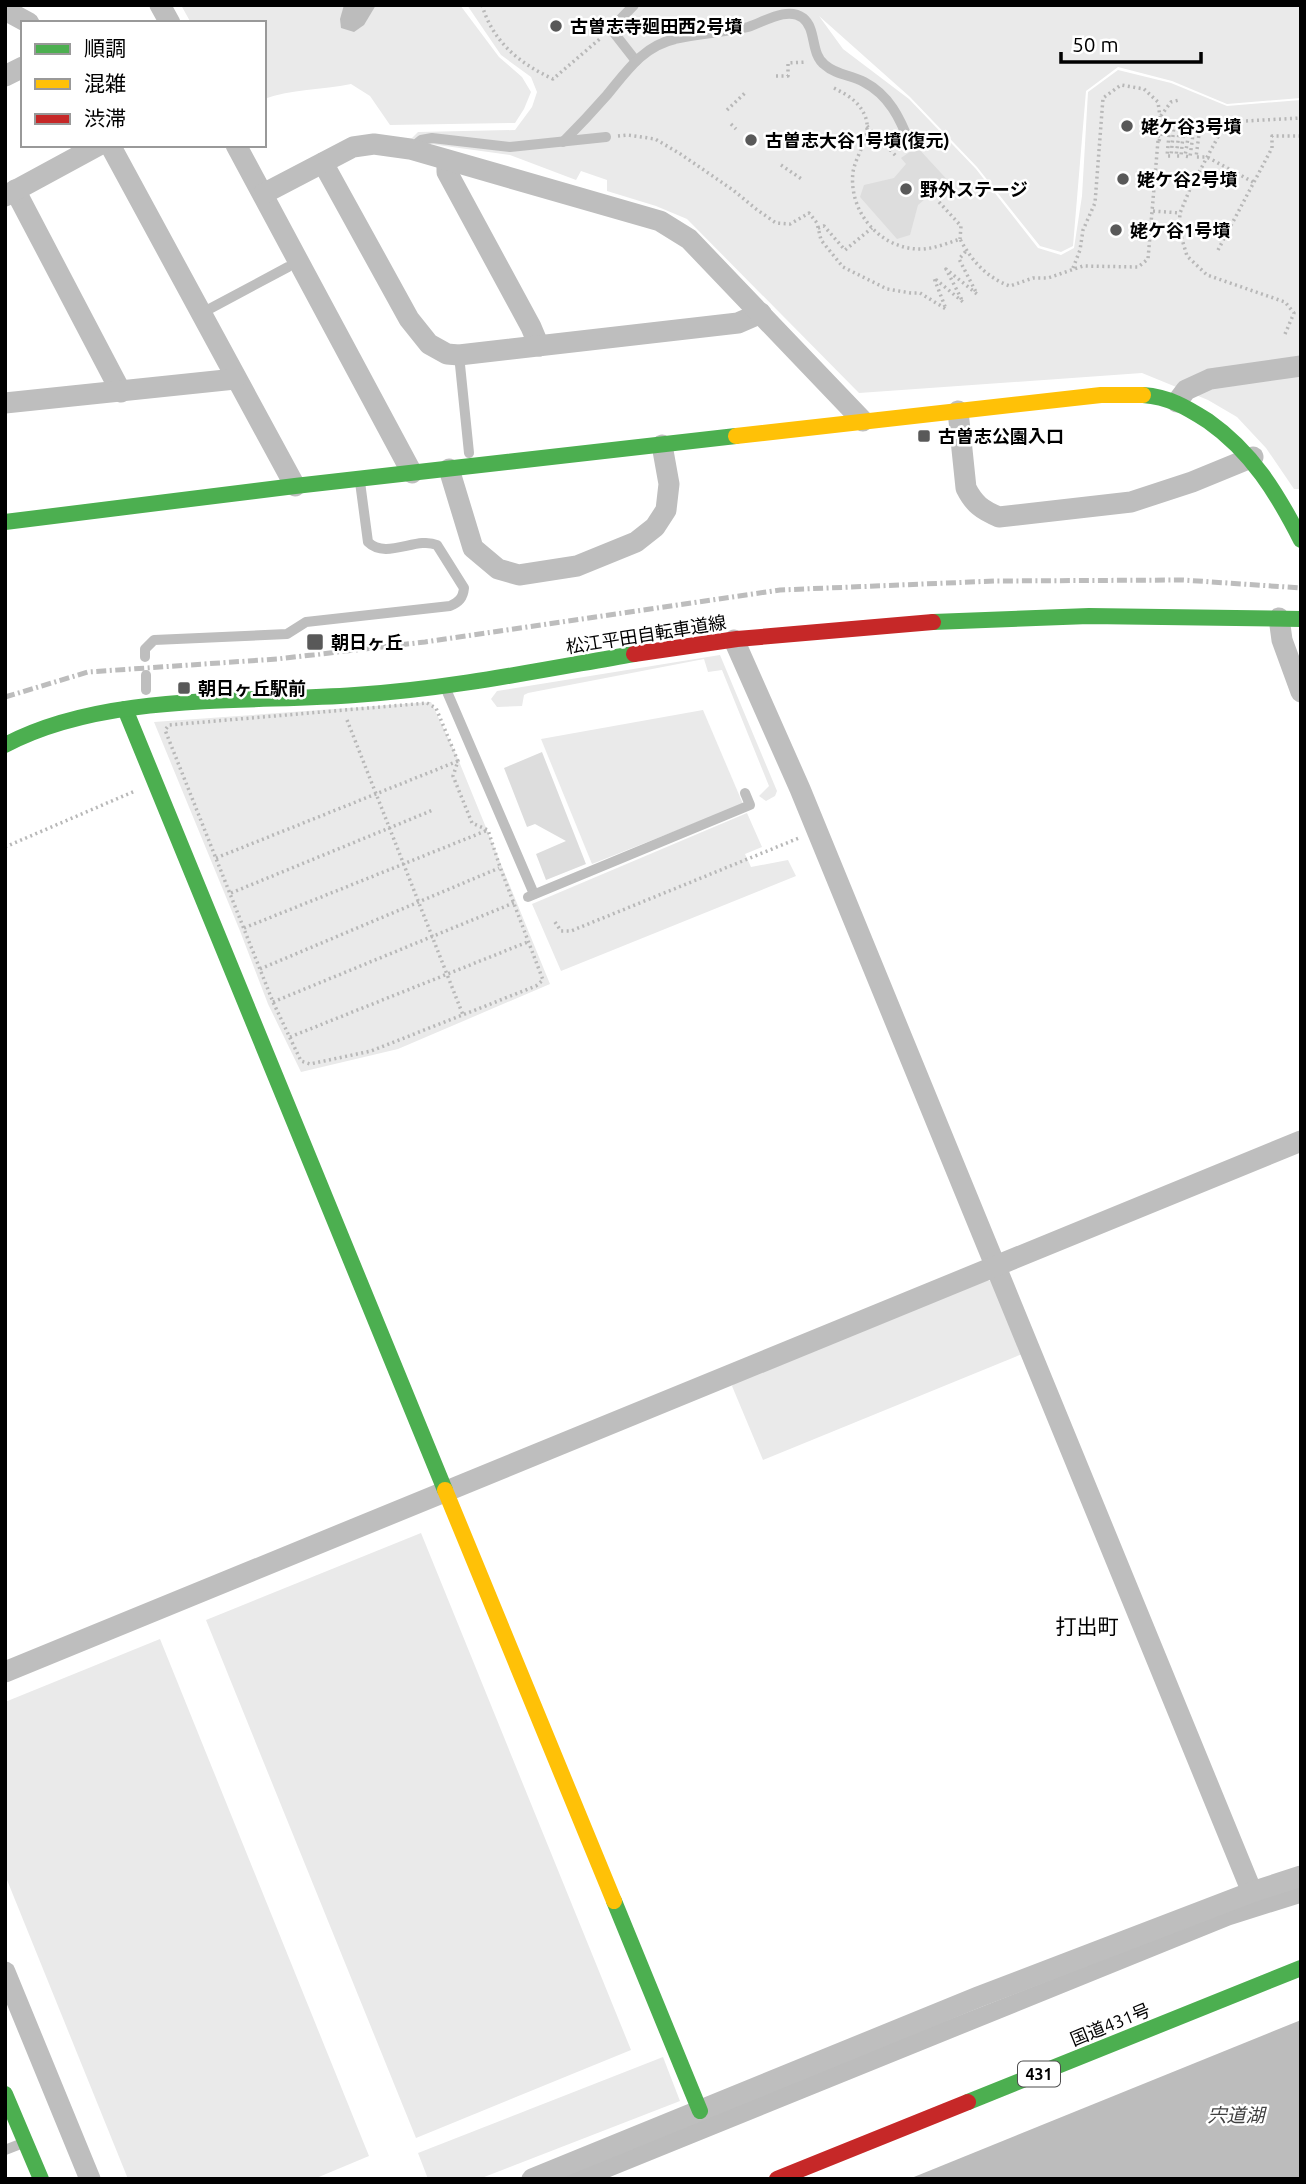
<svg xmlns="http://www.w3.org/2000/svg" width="1306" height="2184" viewBox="0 0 1306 2184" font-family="Ubuntu,'Noto Sans JP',sans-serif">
	<rect width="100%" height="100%" fill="#fff"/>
	<g fill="#eaeaea">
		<path d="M 181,5 L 460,5 L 499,57 L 522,77 L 531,92 L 524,109 L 515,123 L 390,125 L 370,96 L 351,84 C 322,90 291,89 264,99 L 264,23 L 191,23 Z"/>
		<polygon points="467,5 1301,5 1301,98 1227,104 1172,81 1118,67 1086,91 1073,246 1061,252 1040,246 977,167 910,97 819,16 843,49 909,99 976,169 1038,248 1061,255 1074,248 1082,196 1088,92 1118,70 1171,83 1227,106 1301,100 1301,489 1294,489 1266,448 1237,417 1208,400 1142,373 859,393 687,219 656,206 607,191 607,180 581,171 576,180 510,155 409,141 418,132 515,130 532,107 537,92 531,77 501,55"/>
		<polygon points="720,655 777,791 775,796 766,801 759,796 769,786 722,670 708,672 704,659 528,693 524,695 522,706 497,707 491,699 497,691"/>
		<polygon points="431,702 458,759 550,984 398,1049 301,1072 268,1004 240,931 154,722"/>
		<polygon points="703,710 743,804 592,864 541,739"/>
		<polygon points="747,813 762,847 745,854 751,867 788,860 796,876 561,971 532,904"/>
		<polygon points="987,1280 992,1281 1022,1354 763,1460 732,1386 740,1378"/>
		<polygon points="421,1533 631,2050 416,2138 206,1620"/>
		<polygon points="160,1639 369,2156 314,2179 128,2179 5,1875 5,1702"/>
		<polygon points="663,2057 680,2101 479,2179 428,2179 418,2153"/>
	</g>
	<g fill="#bcbcbc">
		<polygon points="344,5 376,5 364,25 354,32 341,28 340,19"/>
		<polygon points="1301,1882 1301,1903 1231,1925 605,2179 550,2179 674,2127"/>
		<polygon points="1301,2020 1301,2179 909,2179"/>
	</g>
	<g fill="#ddd">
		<polygon points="917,147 953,186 939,199 932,193 918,205 910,235 897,239 860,197 864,185 894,178 906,164 901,158"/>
		<polygon points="542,752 586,864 546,880 536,854 566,841 535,824 527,827 504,768"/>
	</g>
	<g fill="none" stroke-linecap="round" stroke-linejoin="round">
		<g stroke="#b8b8b8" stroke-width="3.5" stroke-dasharray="2 3.5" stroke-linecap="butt">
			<path d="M 482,5 C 493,42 519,63 553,79 L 602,37"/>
			<polyline points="776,76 788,76 788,63 807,62"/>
			<path d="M 834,88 C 847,95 859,101 865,116 C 873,134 856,154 853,172 C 848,213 882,251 923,249 C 936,248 948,243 960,239 C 971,260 987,278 1010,286 L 1033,278 L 1048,278 L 1083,266 L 1138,267 L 1148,259 L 1160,117 L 1171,102 L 1179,100"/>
			<polyline points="727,110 746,92"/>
			<polyline points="731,124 736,129"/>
			<polyline points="867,126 897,157"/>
			<polyline points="618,136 628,135 655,139 679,153 733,190 756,209 776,223 790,224 809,213 817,223 821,240 843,267 887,289 911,293 920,293 946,309 934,278 963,302 946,269 977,294 959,259 966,251"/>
			<polyline points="1159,141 1164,125 1170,125 1167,156 1171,156 1174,125 1180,126 1176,156 1181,156 1184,126 1190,126 1185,156 1190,157 1194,127 1200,127 1196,157 1207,157 1253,182"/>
			<polyline points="781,165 803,180"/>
			<polyline points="939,202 961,226 960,239"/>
			<polyline points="1153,211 1180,213"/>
			<polyline points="818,228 824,226 845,250 872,228"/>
			<polyline points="1218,250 1272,148 1272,136 1301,136"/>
			<polyline points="1073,268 1080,250 1083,230 1095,203 1103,98 1121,85 1144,89 1158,102 1160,117"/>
			<polyline points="1285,334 1294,313 1285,302 1207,275 1187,256 1179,229 1180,213 1190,189 1226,122 1301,118"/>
			<polygon points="427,703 436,708 458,761 453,776 472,823 488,830 500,867 543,980 536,986 371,1051 310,1064 301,1061 273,1002 165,730 169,725"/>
			<polyline points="347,720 463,1015"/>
			<polyline points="5,847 135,791"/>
			<polyline points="216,858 458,761"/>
			<polyline points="231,893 433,810"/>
			<polyline points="555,922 561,931 571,931 799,838"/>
			<polyline points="244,928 488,830"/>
			<polyline points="260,969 499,868"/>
			<polyline points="273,1002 516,902"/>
			<polyline points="290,1037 530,941"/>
		</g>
		<g stroke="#bebebe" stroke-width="10">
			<polyline points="634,5 611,29 636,61"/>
			<path d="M 563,142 C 578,127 593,111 607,95 C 626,72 643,46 675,39 C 699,33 724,33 748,27 C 764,22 787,6 803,18 C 817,29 810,54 825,65 C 836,75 851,75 864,82 C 889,95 900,118 910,144"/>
			<polyline points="410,149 421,140 432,138 510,147 606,137"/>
			<polyline points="200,314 288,267"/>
			<polyline points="459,355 469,453"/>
			<path d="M 145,657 L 145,649 L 154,640 L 287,634 L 306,622 L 450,606 C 459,602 463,598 464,588 L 437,545 C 417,536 386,560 368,542 L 360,482"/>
			<polyline points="146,675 146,690"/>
			<polyline points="445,687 534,894"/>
			<polyline points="528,897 750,805 745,793"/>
			<polyline points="5,2150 23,2143"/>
		</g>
		<g stroke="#bebebe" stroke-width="21">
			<polyline points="160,5 170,23"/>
			<polyline points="5,10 29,23"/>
			<polyline points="5,76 23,67"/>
			<polyline points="110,145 295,486"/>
			<polyline points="236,145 412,473"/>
			<polyline points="447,160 447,172 531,327 539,346"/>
			<polyline points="323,163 409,319 429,344 447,354 459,355 738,323 761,313"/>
			<polyline points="15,190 121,392"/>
			<polyline points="263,194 353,147 374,144 410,149 660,221 689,239 863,421"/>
			<polyline points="5,196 99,145"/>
			<polyline points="1177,402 1186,390 1210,379 1301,366"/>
			<polyline points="5,403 235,379"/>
			<path d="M 958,411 L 966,488 C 974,504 982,510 999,517 L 1131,502 L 1192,482 L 1253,457"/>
			<polyline points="449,469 473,548 498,569 519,575 577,566 636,542 655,527 666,510 669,484 662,445"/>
			<polyline points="1279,618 1282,640 1301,692"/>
			<polyline points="734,640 800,789 1252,1892"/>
			<polyline points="5,1672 1301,1141"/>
			<polyline points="5,1972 90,2179"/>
			<polyline points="532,2179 978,1997 1252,1892 1301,1876"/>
		</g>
		<g stroke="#4caf50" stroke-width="16">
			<path d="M 1143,395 C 1169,397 1186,407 1208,421 C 1252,452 1277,493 1301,540"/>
			<polyline points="5,522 295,486 736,436"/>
			<polyline points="933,622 1089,616 1301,619"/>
			<polyline points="125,709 445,1490"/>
			<path d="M 5,745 C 105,692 245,703 355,695 C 449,689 541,670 634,654"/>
			<polyline points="614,1901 700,2111"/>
			<polyline points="5,2094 41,2179"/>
			<polyline points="968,2102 1301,1968"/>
		</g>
		<g stroke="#ffc107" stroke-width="16">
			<polyline points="736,436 1101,395 1143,395"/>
			<polyline points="445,1490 614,1901"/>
		</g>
		<g stroke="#c62828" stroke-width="16">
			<polyline points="634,654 737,639 933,622"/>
			<polyline points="777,2179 968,2102"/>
		</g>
		<polyline stroke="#bdbdbd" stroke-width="5" stroke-dasharray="10 3.5 2 3.5" stroke-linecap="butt" points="5,697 88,672 277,659 425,642 780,590 995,581 1183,580 1301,588"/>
	</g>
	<g fill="#595959" stroke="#fff" stroke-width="2.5">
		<circle cx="556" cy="26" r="7"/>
		<circle cx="1127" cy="126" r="7"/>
		<circle cx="751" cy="140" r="7"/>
		<circle cx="1123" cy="179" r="7"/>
		<circle cx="906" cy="189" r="7"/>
		<circle cx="1116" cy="230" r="7"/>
		<rect x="917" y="429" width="14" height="14" rx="3.5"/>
		<rect x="306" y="633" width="18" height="18" rx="3.5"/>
		<rect x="177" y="681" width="14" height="14" rx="3.5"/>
	</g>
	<g text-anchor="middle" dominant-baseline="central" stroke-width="5" stroke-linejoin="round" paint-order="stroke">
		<rect fill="#fff" stroke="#4c4c4c" stroke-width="2" x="1018" y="2061.5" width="42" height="25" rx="5"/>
		<g font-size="16" font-weight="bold" fill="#000">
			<text x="1039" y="2074">431</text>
		</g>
		<g font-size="18" font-weight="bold" fill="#000" stroke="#fff" text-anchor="start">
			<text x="570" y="26">古曽志寺廻田西2号墳</text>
			<text x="1141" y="126">姥ケ谷3号墳</text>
			<text x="765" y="140">古曽志大谷1号墳(復元)</text>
			<text x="1137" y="179">姥ケ谷2号墳</text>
			<text x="920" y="189">野外ステージ</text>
			<text x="1130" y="230">姥ケ谷1号墳</text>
			<text x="938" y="436">古曽志公園入口</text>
			<text x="331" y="642">朝日ヶ丘</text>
			<text x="198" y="688">朝日ヶ丘駅前</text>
		</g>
		<g font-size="18" fill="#000" stroke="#fff">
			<text transform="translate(646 634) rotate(-9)">松江平田自転車道線</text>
			<text transform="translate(1110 2024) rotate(-22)">国道431号</text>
		</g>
		<g font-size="19" font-style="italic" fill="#414141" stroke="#fff">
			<text x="1236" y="2115">宍道湖</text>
		</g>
		<g font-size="21" fill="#000" stroke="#fff">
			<text x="1087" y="1626">打出町</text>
		</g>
	</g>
	<rect width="1306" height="2184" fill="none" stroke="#000000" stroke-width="14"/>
	<rect x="21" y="21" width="245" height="126" fill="#ffffff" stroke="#999999" stroke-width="2"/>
	<rect x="35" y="44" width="35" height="10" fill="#4caf50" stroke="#999999" stroke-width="2"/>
	<text x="84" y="56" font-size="21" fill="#000000">順調</text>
	<rect x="35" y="79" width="35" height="10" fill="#ffc107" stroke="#999999" stroke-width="2"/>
	<text x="84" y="91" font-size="21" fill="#000000">混雑</text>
	<rect x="35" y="114" width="35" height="10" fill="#c62828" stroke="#999999" stroke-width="2"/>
	<text x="84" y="126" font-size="21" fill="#000000">渋滞</text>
	<path d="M1061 52v10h140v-10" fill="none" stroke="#000000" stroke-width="3.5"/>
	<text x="1072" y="52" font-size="21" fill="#000000" stroke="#ffffff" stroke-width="5" paint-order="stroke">50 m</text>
</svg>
